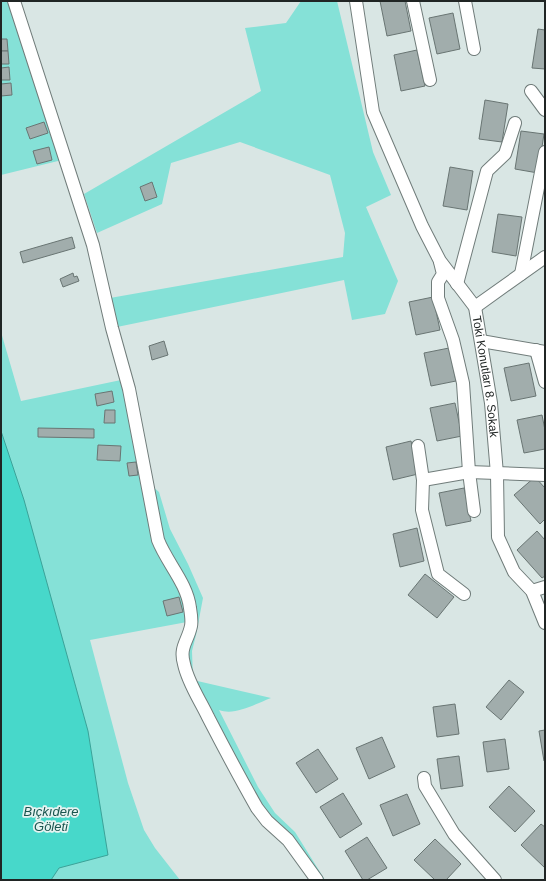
<svg xmlns="http://www.w3.org/2000/svg" width="546" height="881" viewBox="0 0 546 881" font-family="Arial,sans-serif">
	<rect width="100%" height="100%" fill="#d9e6e4"/>
	<g fill="#85e1d7">
		<polygon points="1,1 8,1 62,160 1,175"/>
		<polygon points="301,1 337,1 373,152 391,195 366,207 398,281 385,314 352,320 344,280 117,327 110,298 343,257 345,233 330,175 240,142 171,163 162,204 97,233 84,194 261,91 245,28 286,23"/>
		<polygon points="1,332 21,401 121,380 174,580 184,603 187,622 90,640 128,783 144,830 155,848 180,880 1,880"/>
		<path d="M 152,486 L 159,492 L 170,529 L 188,564 L 203,598 L 196,635 L 192,651 L 193,680 L 271,698 C 255,704 235,716 219,710 L 258,787 L 275,813 L 295,832 L 325,880 L 322,880 L 284,832 L 259,804 L 193,680 L 187,654 L 194,623 L 162,539 Z"/>
	</g>
	<polygon fill="#47d8ca" stroke="#3ba298" points="1,431 24,500 88,731 108,855 59,868 51,880 1,880"/>
	<g fill="#a1adac" stroke="#697573">
		<polygon points="380,1 405,1 411,31 387,36"/>
		<polygon points="453,13 460,49 437,54 429,18"/>
		<polygon points="538,29 545,30 545,69 532,68"/>
		<polygon points="1,39 7,39 8,51 1,51"/>
		<polygon points="417,50 425,86 401,91 394,55"/>
		<polygon points="1,51 8,51 9,64 1,64"/>
		<polygon points="9,67 10,80 1,80 1,68"/>
		<polygon points="11,83 12,95 1,96 1,84"/>
		<polygon points="485,100 508,104 502,142 479,139"/>
		<polygon points="44,122 48,133 30,139 26,128"/>
		<polygon points="521,131 544,134 538,173 515,169"/>
		<polygon points="49,147 52,160 37,164 33,151"/>
		<polygon points="450,167 473,171 467,210 443,206"/>
		<polygon points="152,182 157,197 145,201 140,187"/>
		<polygon points="498,214 522,217 516,256 492,252"/>
		<polygon points="72,237 75,248 23,263 20,252"/>
		<polygon points="73,273 74,277 77,276 79,281 63,287 60,279"/>
		<polygon points="433,297 440,330 416,335 409,302"/>
		<polygon points="164,341 168,355 152,360 149,346"/>
		<polygon points="449,348 456,381 431,386 424,353"/>
		<polygon points="529,363 536,396 511,401 504,368"/>
		<polygon points="112,391 114,402 97,406 95,394"/>
		<polygon points="455,403 462,436 437,441 430,408"/>
		<polygon points="105,410 115,410 115,423 104,423"/>
		<polygon points="542,415 545,430 545,449 524,453 517,420"/>
		<polygon points="38,428 94,429 94,438 38,437"/>
		<polygon points="411,441 418,474 393,480 386,447"/>
		<polygon points="98,445 121,446 120,461 97,460"/>
		<polygon points="136,462 138,475 129,476 127,463"/>
		<polygon points="535,477 545,488 545,519 540,524 514,495"/>
		<polygon points="464,488 471,521 446,526 439,493"/>
		<polygon points="417,528 424,561 400,567 393,534"/>
		<polygon points="537,531 545,540 545,576 542,578 517,550"/>
		<polygon points="425,574 454,597 437,618 408,595"/>
		<polygon points="179,597 183,612 167,616 163,601"/>
		<polygon points="509,680 524,692 501,720 486,707"/>
		<polygon points="455,704 459,734 437,737 433,707"/>
		<polygon points="545,730 545,761 544,761 539,731"/>
		<polygon points="382,737 395,767 369,779 356,748"/>
		<polygon points="505,739 509,769 487,772 483,742"/>
		<polygon points="318,749 338,779 316,793 296,763"/>
		<polygon points="459,756 463,786 441,789 437,759"/>
		<polygon points="509,786 535,811 515,832 489,807"/>
		<polygon points="343,793 362,824 340,838 320,807"/>
		<polygon points="407,794 420,824 393,836 380,805"/>
		<polygon points="541,824 545,827 545,868 521,845"/>
		<polygon points="367,837 387,868 367,880 363,880 345,851"/>
		<polygon points="435,839 461,864 446,880 435,880 414,860"/>
	</g>
	<g fill="none" stroke-linecap="round" stroke-linejoin="round">
		<defs>
			<g id="minor">
				<path d="M 14,1 L 93,245 L 112,328 L 129,389 L 158,540 C 167,563 187,583 190,608 C 191,614 192,621 191,626 C 188,641 179,647 184,664 C 188,683 200,700 208,717 C 224,748 240,778 257,808 L 267,821 L 288,840 L 317,880"/>
				<path id="s1" d="M 356,1 L 373,112 L 422,226 L 440,261 L 475,307 L 491,403 L 497,474 L 498,537 L 514,572 L 532,591 L 545,623"/>
				<polyline points="413,1 430,80"/>
				<polyline points="465,1 474,49"/>
				<polyline points="531,91 545,110"/>
				<polyline points="440,262 443,274 438,282 438,298 453,340 463,383 469,472 474,511"/>
				<polyline points="521,274 545,152"/>
				<polyline points="457,284 487,171 505,154 515,123"/>
				<polyline points="475,307 545,257"/>
				<polyline points="481,341 545,352"/>
				<polyline points="536,350 545,382"/>
				<polyline points="418,446 423,480 422,510 438,574 464,594"/>
				<polyline points="423,480 469,472 545,475"/>
				<polyline points="532,591 545,587"/>
				<polyline points="424,778 425,786 454,834 495,880"/>
			</g>
		</defs>
		<use href="#minor" stroke="#707c7a" stroke-width="14"/>
		<use href="#minor" stroke="#fff" stroke-width="12"/>
	</g>
	<g text-anchor="middle" dominant-baseline="central" stroke-width="3.5" stroke-linejoin="round" paint-order="stroke">
		<g font-size="12" fill="#202524" stroke="#e6f3f1">
			<text stroke="none"><textPath href="#s1" startOffset="404">Toki Konutları 8. Sokak</textPath></text>
		</g>
		<g font-size="13" font-style="italic" fill="#19554f" stroke="#e6f3f1">
			<text x="51" y="811">Bıçkıdere<tspan x="51" dy="15">Göleti</tspan></text>
		</g>
	</g>
	<rect width="546" height="881" fill="none" stroke="#202524" stroke-width="4"/>
</svg>
